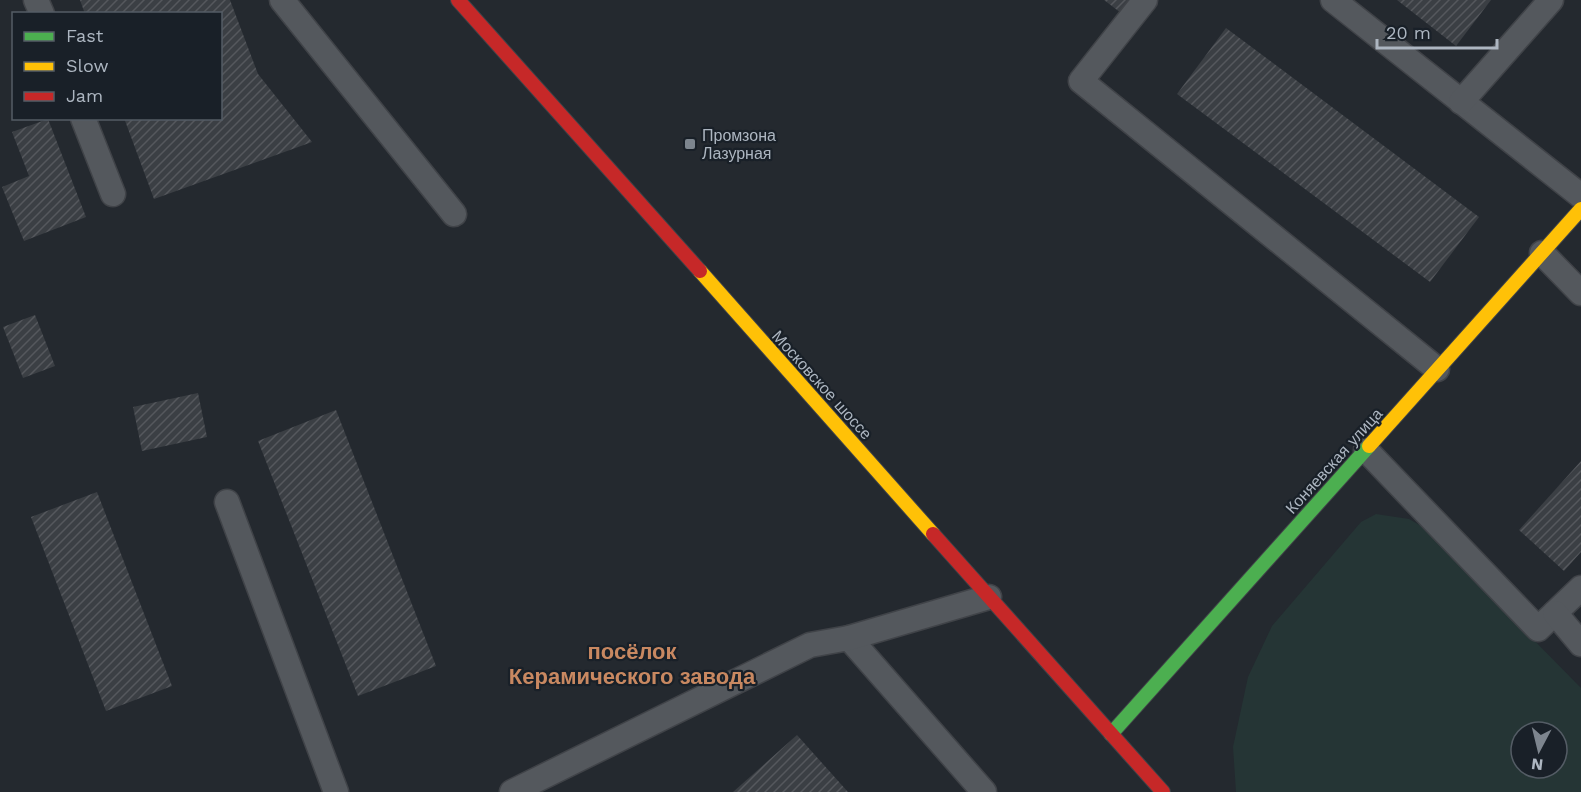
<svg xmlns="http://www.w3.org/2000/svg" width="1581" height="792" viewBox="0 0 1581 792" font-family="'Work Sans',sans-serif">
	<defs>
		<pattern id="building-hatch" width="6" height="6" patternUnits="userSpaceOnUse" patternTransform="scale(1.5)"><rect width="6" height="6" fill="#3b3f44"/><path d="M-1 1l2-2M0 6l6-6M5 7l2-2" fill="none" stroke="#55585d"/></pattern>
	</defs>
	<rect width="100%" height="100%" fill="#24292f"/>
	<path fill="#253535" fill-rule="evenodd" d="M 1376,514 L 1409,519 L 1423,527 L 1581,688 L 1581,792 L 1236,792 L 1233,747 L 1248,677 L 1272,626 L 1361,522 ZM 1521,732 L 1557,732 L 1557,768 L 1521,768 Z"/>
	<g fill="url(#building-hatch)">
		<polygon points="80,0 230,0 258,74 312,142 154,199 124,118 220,118 220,14 85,14"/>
		<polygon points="1104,0 1131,0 1121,13"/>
		<polygon points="1397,0 1491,0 1456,46"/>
		<polygon points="1226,28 1479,217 1430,282 1177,94"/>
		<polygon points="48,119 86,217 24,241 2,187 29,176 12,132"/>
		<polygon points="35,315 55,366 23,378 3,327"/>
		<polygon points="198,393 207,437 142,451 133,407"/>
		<polygon points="336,410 436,666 358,696 258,441"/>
		<polygon points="1581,461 1581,552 1564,571 1519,530"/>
		<polygon points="97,492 172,686 106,711 31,517"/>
		<polygon points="797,735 848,792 733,792"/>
	</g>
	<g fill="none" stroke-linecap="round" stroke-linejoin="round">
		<defs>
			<g id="lane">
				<polyline points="36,0 42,14"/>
				<polyline points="282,0 454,214"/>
				<polyline points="1145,0 1081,81 1437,369"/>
				<polyline points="1333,0 1581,196"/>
				<polyline points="1461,102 1551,0"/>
				<polyline points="83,118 113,194"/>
				<polyline points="1542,253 1581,293"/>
				<polyline points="1366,450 1538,629 1581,588"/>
				<polyline points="227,502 336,792"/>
				<polyline points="1555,613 1581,644"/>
				<polyline points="849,638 984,792"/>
				<polyline points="512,792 810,645 849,638 989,597"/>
			</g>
			<polyline id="fast" points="1111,734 1369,446"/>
			<g id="slow">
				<polyline points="700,271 933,534"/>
				<polyline points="1369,446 1581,209"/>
			</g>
			<g id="jam">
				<polyline points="458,0 700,271"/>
				<polyline points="933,534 1163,792"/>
			</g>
		</defs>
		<use href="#lane" stroke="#404348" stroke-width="27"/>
		<use href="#fast" stroke="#404348" stroke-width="16"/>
		<use href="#slow" stroke="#404348" stroke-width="16"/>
		<use href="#jam" stroke="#404348" stroke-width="16"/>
		<use href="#lane" stroke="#54585d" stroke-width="24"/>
		<use href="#fast" stroke="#4caf50" stroke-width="14"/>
		<use href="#slow" stroke="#ffc107" stroke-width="14"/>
		<use href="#jam" stroke="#c62828" stroke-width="14"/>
	</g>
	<rect fill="#7d858e" stroke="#192028" stroke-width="2" x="684" y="138" width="12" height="12" rx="3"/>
	<g text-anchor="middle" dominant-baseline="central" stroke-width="4.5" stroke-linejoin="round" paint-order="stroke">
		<g font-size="16" fill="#adb6c1" stroke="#192028" text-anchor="start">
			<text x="702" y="135">Промзона<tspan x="702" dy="18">Лазурная</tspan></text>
		</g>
		<g font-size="16" fill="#adb6c1" stroke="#192028">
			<text transform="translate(822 385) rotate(48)">Московское шоссе</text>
			<text transform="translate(1334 461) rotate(-48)">Коняевская улица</text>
		</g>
		<g font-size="22" font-weight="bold" fill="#c88861" stroke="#192028">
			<text x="632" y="651">посёлок<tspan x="632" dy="25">Керамического завода</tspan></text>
		</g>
	</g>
	<rect x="12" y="12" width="210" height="108" fill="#192028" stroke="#545c65" stroke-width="1.5"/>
	<rect x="24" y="32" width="30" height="9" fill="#4caf50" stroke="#545c65" stroke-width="1.5"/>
	<text x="66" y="42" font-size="18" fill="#adb6c1">Fast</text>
	<rect x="24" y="62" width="30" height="9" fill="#ffc107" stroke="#545c65" stroke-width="1.5"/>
	<text x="66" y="72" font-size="18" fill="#adb6c1">Slow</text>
	<rect x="24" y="92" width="30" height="9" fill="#c62828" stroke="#545c65" stroke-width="1.5"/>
	<text x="66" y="102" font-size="18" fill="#adb6c1">Jam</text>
	<g transform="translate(1539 750) rotate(187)"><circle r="28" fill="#192028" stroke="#545c65" stroke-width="1.5"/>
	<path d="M0-4.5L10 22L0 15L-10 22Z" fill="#7d858e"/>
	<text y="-9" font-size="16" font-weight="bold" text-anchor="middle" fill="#adb6c1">N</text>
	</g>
	<path d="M1377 39v9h120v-9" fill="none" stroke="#adb6c1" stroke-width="3"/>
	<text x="1386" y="39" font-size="18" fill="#adb6c1" stroke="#192028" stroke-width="4.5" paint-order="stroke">20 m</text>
</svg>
